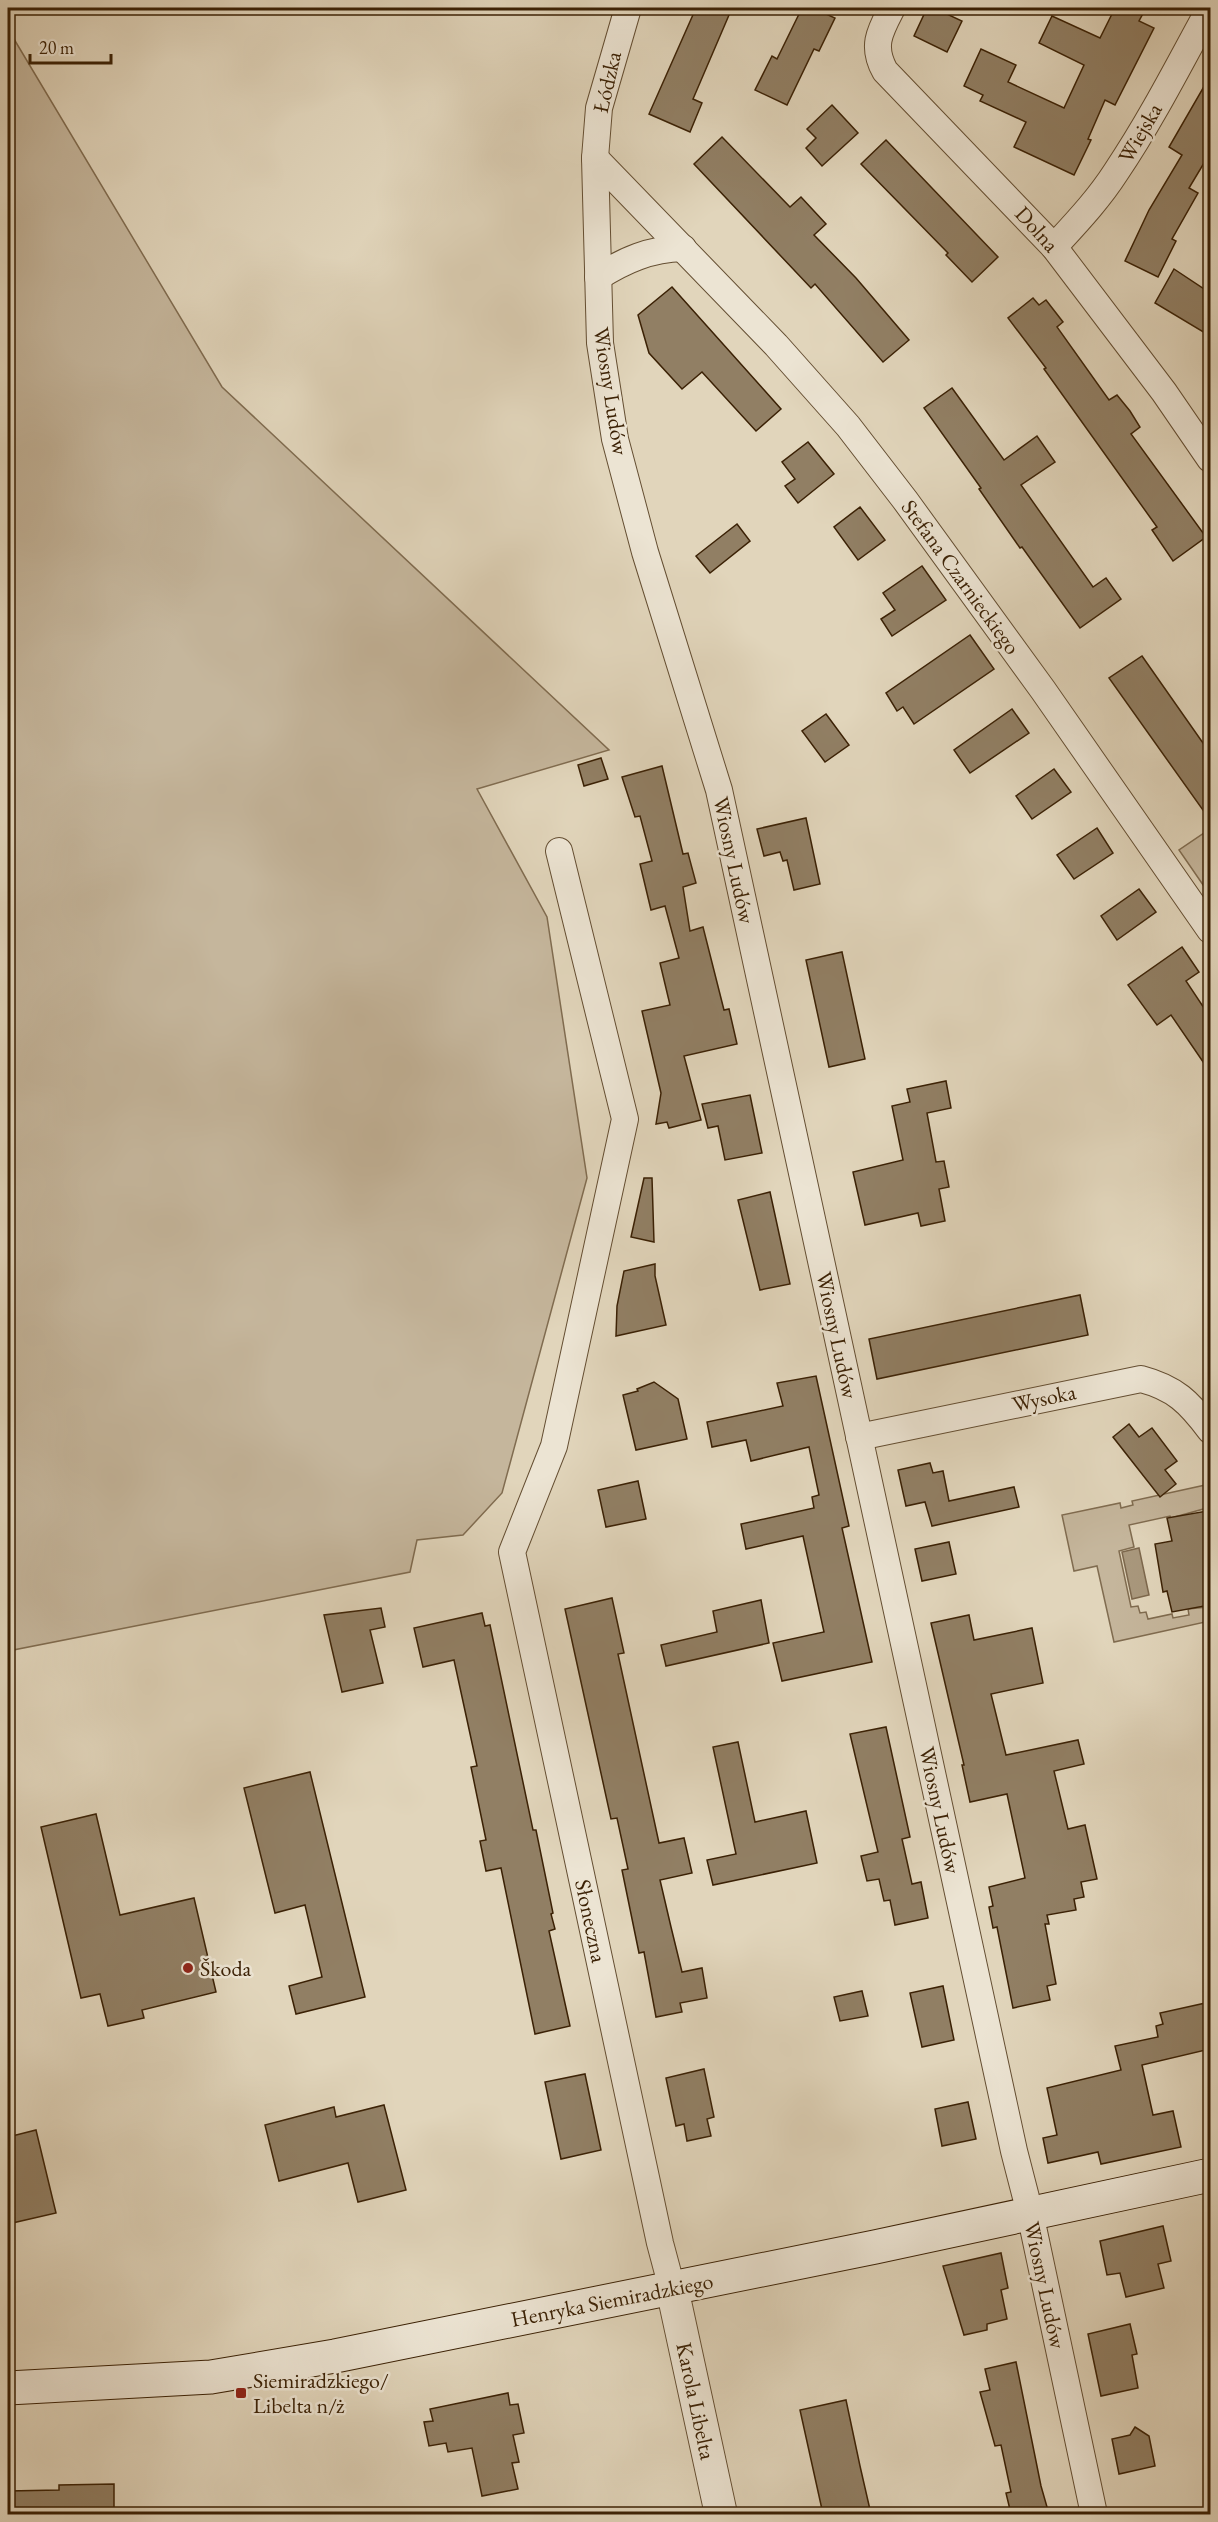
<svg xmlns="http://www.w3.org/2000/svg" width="1218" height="2522" viewBox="0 0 1218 2522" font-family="'EB Garamond',serif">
	<rect width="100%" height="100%" fill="#e1d5bb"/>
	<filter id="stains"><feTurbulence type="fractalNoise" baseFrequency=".00333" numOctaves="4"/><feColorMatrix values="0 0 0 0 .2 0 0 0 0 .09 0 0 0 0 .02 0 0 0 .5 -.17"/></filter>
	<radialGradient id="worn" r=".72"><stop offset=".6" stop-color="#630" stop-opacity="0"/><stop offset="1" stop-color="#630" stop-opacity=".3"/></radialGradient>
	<g fill="#c5b69c" stroke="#806c50" stroke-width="1.5">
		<polygon points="8,29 222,387 609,750 477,789 547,917 587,1178 502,1493 463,1535 417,1540 410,1572 8,1651"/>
		<polygon points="1210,829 1210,895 1179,850"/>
		<polygon points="1210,1484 1210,1520 1207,1508 1171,1518 1170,1516 1129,1525 1134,1547 1119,1551 1131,1607 1138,1606 1140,1613 1146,1612 1148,1619 1172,1614 1173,1618 1189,1615 1188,1609 1207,1607 1207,1605 1210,1604 1210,1621 1114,1642 1097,1566 1074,1571 1062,1515 1120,1503 1121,1508 1133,1505 1132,1501"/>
	</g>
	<polygon fill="#a9987d" stroke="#7d684d" stroke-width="1.5" points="1139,1548 1149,1595 1132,1599 1122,1552"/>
	<g fill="#917f64" stroke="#3b2105" stroke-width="1.5">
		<polygon points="696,8 732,8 693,99 702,103 690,132 649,114"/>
		<polygon points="802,8 813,8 835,18 819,51 814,49 787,105 755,90 772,56 777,59"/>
		<polygon points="927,8 934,8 962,21 947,52 914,36"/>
		<polygon points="1115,8 1146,8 1139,21 1154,28 1115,105 1105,100 1088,139 1091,140 1074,175 1014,147 1026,122 980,101 983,95 964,86 981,49 1016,65 1008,82 1064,108 1084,65 1039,43 1052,16 1100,38"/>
		<polygon points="1210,76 1210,153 1189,188 1198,193 1172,239 1176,241 1158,277 1125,261 1149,210 1182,155 1169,147"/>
		<polygon points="832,105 858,133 822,166 806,148 816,138 807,129"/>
		<polygon points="722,137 790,207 801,197 826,224 814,235 856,278 909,340 883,362 815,284 811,288 694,164"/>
		<polygon points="886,140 998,257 972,282 946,255 948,253 861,164"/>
		<polygon points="1174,269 1210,293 1210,336 1155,303"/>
		<polygon points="672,287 781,409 756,431 702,372 682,389 649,353 638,315"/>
		<polygon points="1033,298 1039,305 1046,300 1063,322 1057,327 1109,400 1117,395 1130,411 1140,427 1131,434 1206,537 1173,561 1152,530 1157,527 1044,369 1046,368 1008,318"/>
		<polygon points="952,388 1004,460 1037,436 1055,462 1021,485 1093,587 1106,578 1121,599 1080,628 1022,547 1020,548 979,489 981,488 924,408"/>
		<polygon points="808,442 834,474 798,503 785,486 795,479 782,462"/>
		<polygon points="860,507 885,540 858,560 834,527"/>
		<polygon points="737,524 750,541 710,573 696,556"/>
		<polygon points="922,566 946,600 892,636 881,619 895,610 883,593"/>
		<polygon points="970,635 994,669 914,724 903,707 897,711 886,693"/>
		<polygon points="1142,656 1210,753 1210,820 1109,678"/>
		<polygon points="1012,709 1029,733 970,773 954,750"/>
		<polygon points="826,714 849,745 825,762 802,731"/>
		<polygon points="601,758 608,779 584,786 578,765"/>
		<polygon points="662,766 683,854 688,853 696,883 683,887 690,931 703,927 724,1010 729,1009 737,1044 684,1056 701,1120 669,1128 667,1122 656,1124 661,1093 642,1011 670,1005 660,963 679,958 665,906 651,910 640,864 652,861 640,816 635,817 622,777"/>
		<polygon points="1054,769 1071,792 1032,819 1016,796"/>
		<polygon points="806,818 820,884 794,890 787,860 783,861 780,852 764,856 757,829"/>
		<polygon points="1097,828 1113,853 1074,879 1057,855"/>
		<polygon points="1139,889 1156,912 1117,940 1101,916"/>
		<polygon points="1182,947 1199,972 1186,981 1210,1017 1210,1072 1171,1015 1157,1025 1128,985"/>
		<polygon points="842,952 865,1059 829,1067 806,960"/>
		<polygon points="946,1081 951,1108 927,1113 936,1162 944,1161 949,1187 939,1189 945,1221 921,1226 918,1213 865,1225 853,1172 903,1160 892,1106 910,1102 907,1089"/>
		<polygon points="750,1095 762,1153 725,1160 718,1126 708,1128 702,1104"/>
		<polygon points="644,1178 652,1178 654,1242 631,1237"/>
		<polygon points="770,1192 790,1284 760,1290 738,1200"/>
		<polygon points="655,1264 655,1276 666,1325 616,1336 617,1306 624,1271"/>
		<polygon points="1080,1295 1088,1335 877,1379 869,1339"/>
		<polygon points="816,1376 849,1526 842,1528 872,1662 782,1681 773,1643 824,1632 803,1536 746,1549 741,1524 814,1508 812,1497 819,1495 809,1447 751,1461 746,1440 712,1447 707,1422 783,1406 777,1383"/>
		<polygon points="654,1382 678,1399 687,1439 636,1450 623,1395 638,1391 637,1389"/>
		<polygon points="1129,1424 1139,1437 1152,1428 1177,1461 1165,1470 1176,1484 1160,1497 1113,1437"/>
		<polygon points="930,1463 933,1473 943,1471 949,1501 1014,1487 1019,1507 932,1526 925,1502 906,1506 898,1470"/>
		<polygon points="638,1481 646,1519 606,1527 598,1490"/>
		<polygon points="1207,1511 1210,1528 1210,1605 1172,1612 1167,1591 1163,1592 1155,1544 1172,1541 1167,1518"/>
		<polygon points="949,1542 956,1574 922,1581 915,1549"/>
		<polygon points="612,1598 624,1653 618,1654 659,1843 684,1838 692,1873 660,1880 671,1927 682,1972 702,1968 707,1998 680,2003 682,2012 656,2017 644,1952 639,1953 622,1870 628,1869 617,1818 611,1819 565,1609"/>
		<polygon points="761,1600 769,1643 666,1666 661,1645 717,1632 713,1611"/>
		<polygon points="381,1608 385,1627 370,1630 383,1683 342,1692 324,1615"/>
		<polygon points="482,1613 485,1626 490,1625 533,1830 536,1830 553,1913 551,1914 555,1929 549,1931 570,2026 535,2034 501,1868 486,1871 480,1841 486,1840 471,1767 477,1766 454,1660 423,1667 414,1628"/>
		<polygon points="969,1615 974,1640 1032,1628 1043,1683 991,1694 1006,1755 1078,1740 1084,1764 1054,1771 1068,1829 1085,1825 1097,1879 1081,1882 1084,1897 1074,1899 1076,1910 1047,1915 1049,1924 1045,1924 1056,1984 1047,1986 1050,2000 1013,2008 997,1927 993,1928 989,1907 993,1906 989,1887 1025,1878 1007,1794 970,1802 962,1765 964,1765 931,1623"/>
		<polygon points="886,1727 910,1837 902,1839 912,1884 921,1882 928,1918 895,1925 890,1900 884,1901 879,1879 867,1881 861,1856 878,1852 850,1734"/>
		<polygon points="738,1742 755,1822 806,1811 817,1863 713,1885 707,1860 736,1854 713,1747"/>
		<polygon points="310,1772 365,1997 296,2014 289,1986 322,1977 305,1905 275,1913 244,1788"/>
		<polygon points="96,1814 120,1915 194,1898 216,1992 142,2010 144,2018 108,2026 100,1994 81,1998 41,1827"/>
		<polygon points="943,1986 954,2040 922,2047 910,1993"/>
		<polygon points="862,1991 868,2016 840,2021 834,1997"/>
		<polygon points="1210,2002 1210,2049 1142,2065 1153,2115 1173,2111 1181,2147 1101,2164 1098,2152 1048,2163 1043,2138 1057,2135 1047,2088 1121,2070 1115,2046 1158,2037 1156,2026 1163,2024 1160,2013"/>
		<polygon points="704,2069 714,2117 707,2119 711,2136 687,2141 684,2124 676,2126 666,2078"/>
		<polygon points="585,2074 601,2150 561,2159 545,2082"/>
		<polygon points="968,2102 976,2139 942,2146 935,2109"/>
		<polygon points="384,2105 406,2190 358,2202 348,2163 279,2181 265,2125 334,2107 336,2117"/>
		<polygon points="36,2130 56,2213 8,2224 8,2137"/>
		<polygon points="1163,2226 1171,2261 1158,2264 1164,2288 1126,2297 1120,2273 1107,2275 1100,2241"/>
		<polygon points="1001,2253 1008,2288 1001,2290 1007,2319 987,2324 987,2330 964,2335 943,2266"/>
		<polygon points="1130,2324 1137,2354 1132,2355 1138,2388 1101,2396 1088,2334"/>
		<polygon points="1016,2362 1041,2486 1049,2514 1011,2514 1006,2493 1011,2492 1001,2445 995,2446 980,2392 990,2390 985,2369"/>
		<polygon points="508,2393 510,2405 518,2404 524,2433 513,2435 519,2462 512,2463 518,2489 482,2496 472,2448 448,2452 446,2443 429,2446 424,2422 433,2421 430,2409"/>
		<polygon points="846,2400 860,2466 871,2514 823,2514 800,2410"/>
		<polygon points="1135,2427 1149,2436 1155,2466 1119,2474 1112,2439 1130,2435"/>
		<polygon points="114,2484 114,2514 8,2514 8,2491 59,2490 59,2485"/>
	</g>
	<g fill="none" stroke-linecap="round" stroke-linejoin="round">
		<defs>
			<g id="minor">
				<polyline points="628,8 599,108 595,158 600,343 615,439 645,552 719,790 1014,2151 1030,2213 1094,2514"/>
				<path d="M 892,8 C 880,31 871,46 885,71 L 1054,247 L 1164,392 L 1210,459"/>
				<polyline points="595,158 776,345 848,426 905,500 1043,690 1210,930"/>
				<path d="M 1054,247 C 1076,223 1098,200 1116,172 C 1151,120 1180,63 1210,8"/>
				<path d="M 598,277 C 625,260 650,249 683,248"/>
				<polyline points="559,851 625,1119 554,1446 512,1552 660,2243 672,2288"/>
				<path d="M 859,1437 L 1141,1379 C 1175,1388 1189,1402 1210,1430"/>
			</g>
			<polyline id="tertiary" points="672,2288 721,2514"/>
			<polyline id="secondary" points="8,2388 211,2377 335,2356 875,2247 1210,2175"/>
		</defs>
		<use href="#minor" stroke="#644e32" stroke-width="28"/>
		<use href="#tertiary" stroke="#644e32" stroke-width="34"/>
		<use href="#secondary" stroke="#3b2105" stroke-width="35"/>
		<use href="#minor" stroke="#ece4d3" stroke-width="26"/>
		<use href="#tertiary" stroke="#ece4d3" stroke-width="32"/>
		<use href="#secondary" stroke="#ece4d3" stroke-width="33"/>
	</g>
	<g fill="#8f2418" stroke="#ece4d3" stroke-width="2">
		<circle cx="188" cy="1968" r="6"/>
		<rect x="235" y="2387" width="12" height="12" rx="3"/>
	</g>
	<g text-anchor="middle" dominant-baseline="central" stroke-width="5" stroke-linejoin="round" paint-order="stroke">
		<g font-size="22" fill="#3b2105" stroke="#ece4d3">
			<text transform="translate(607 82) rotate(-77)">Łódzka</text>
			<text transform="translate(1140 133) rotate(-60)">Wiejska</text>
			<text transform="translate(1037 229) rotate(48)">Dolna</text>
			<text transform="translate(611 391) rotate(81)">Wiosny Ludów</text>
			<text transform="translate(961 577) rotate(54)">Stefana Czarnieckiego</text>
			<text transform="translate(734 860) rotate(78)">Wiosny Ludów</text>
			<text transform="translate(837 1335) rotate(78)">Wiosny Ludów</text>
			<text transform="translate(1044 1398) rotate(-12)">Wysoka</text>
			<text transform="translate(940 1810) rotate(78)">Wiosny Ludów</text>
			<text transform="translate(591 1921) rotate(78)">Słoneczna</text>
			<text transform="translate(1045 2285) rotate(78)">Wiosny Ludów</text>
			<text transform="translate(612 2300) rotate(-11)">Henryka Siemiradzkiego</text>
			<text transform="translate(696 2401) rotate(78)">Karola Libelta</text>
		</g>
		<g font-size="22" fill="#3b2105" stroke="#ece4d3" text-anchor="start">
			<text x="200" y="1968">Škoda</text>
			<text x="253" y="2380">Siemiradzkiego/<tspan x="253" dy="25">Libelta n/ż</tspan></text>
		</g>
	</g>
	<rect width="1218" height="2522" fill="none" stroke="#e1d5bb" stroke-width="30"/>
	<rect x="9" y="9" width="1200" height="2504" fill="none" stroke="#3b2105" stroke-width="3"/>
	<rect x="15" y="15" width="1188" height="2492" fill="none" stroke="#3b2105" stroke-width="1.5"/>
	<path d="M30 54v9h81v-9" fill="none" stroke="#3b2105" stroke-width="3"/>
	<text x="39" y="54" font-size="18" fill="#3b2105" stroke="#ece4d3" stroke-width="4.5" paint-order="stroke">20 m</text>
	<rect width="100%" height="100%" filter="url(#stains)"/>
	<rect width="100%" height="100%" fill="url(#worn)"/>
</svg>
